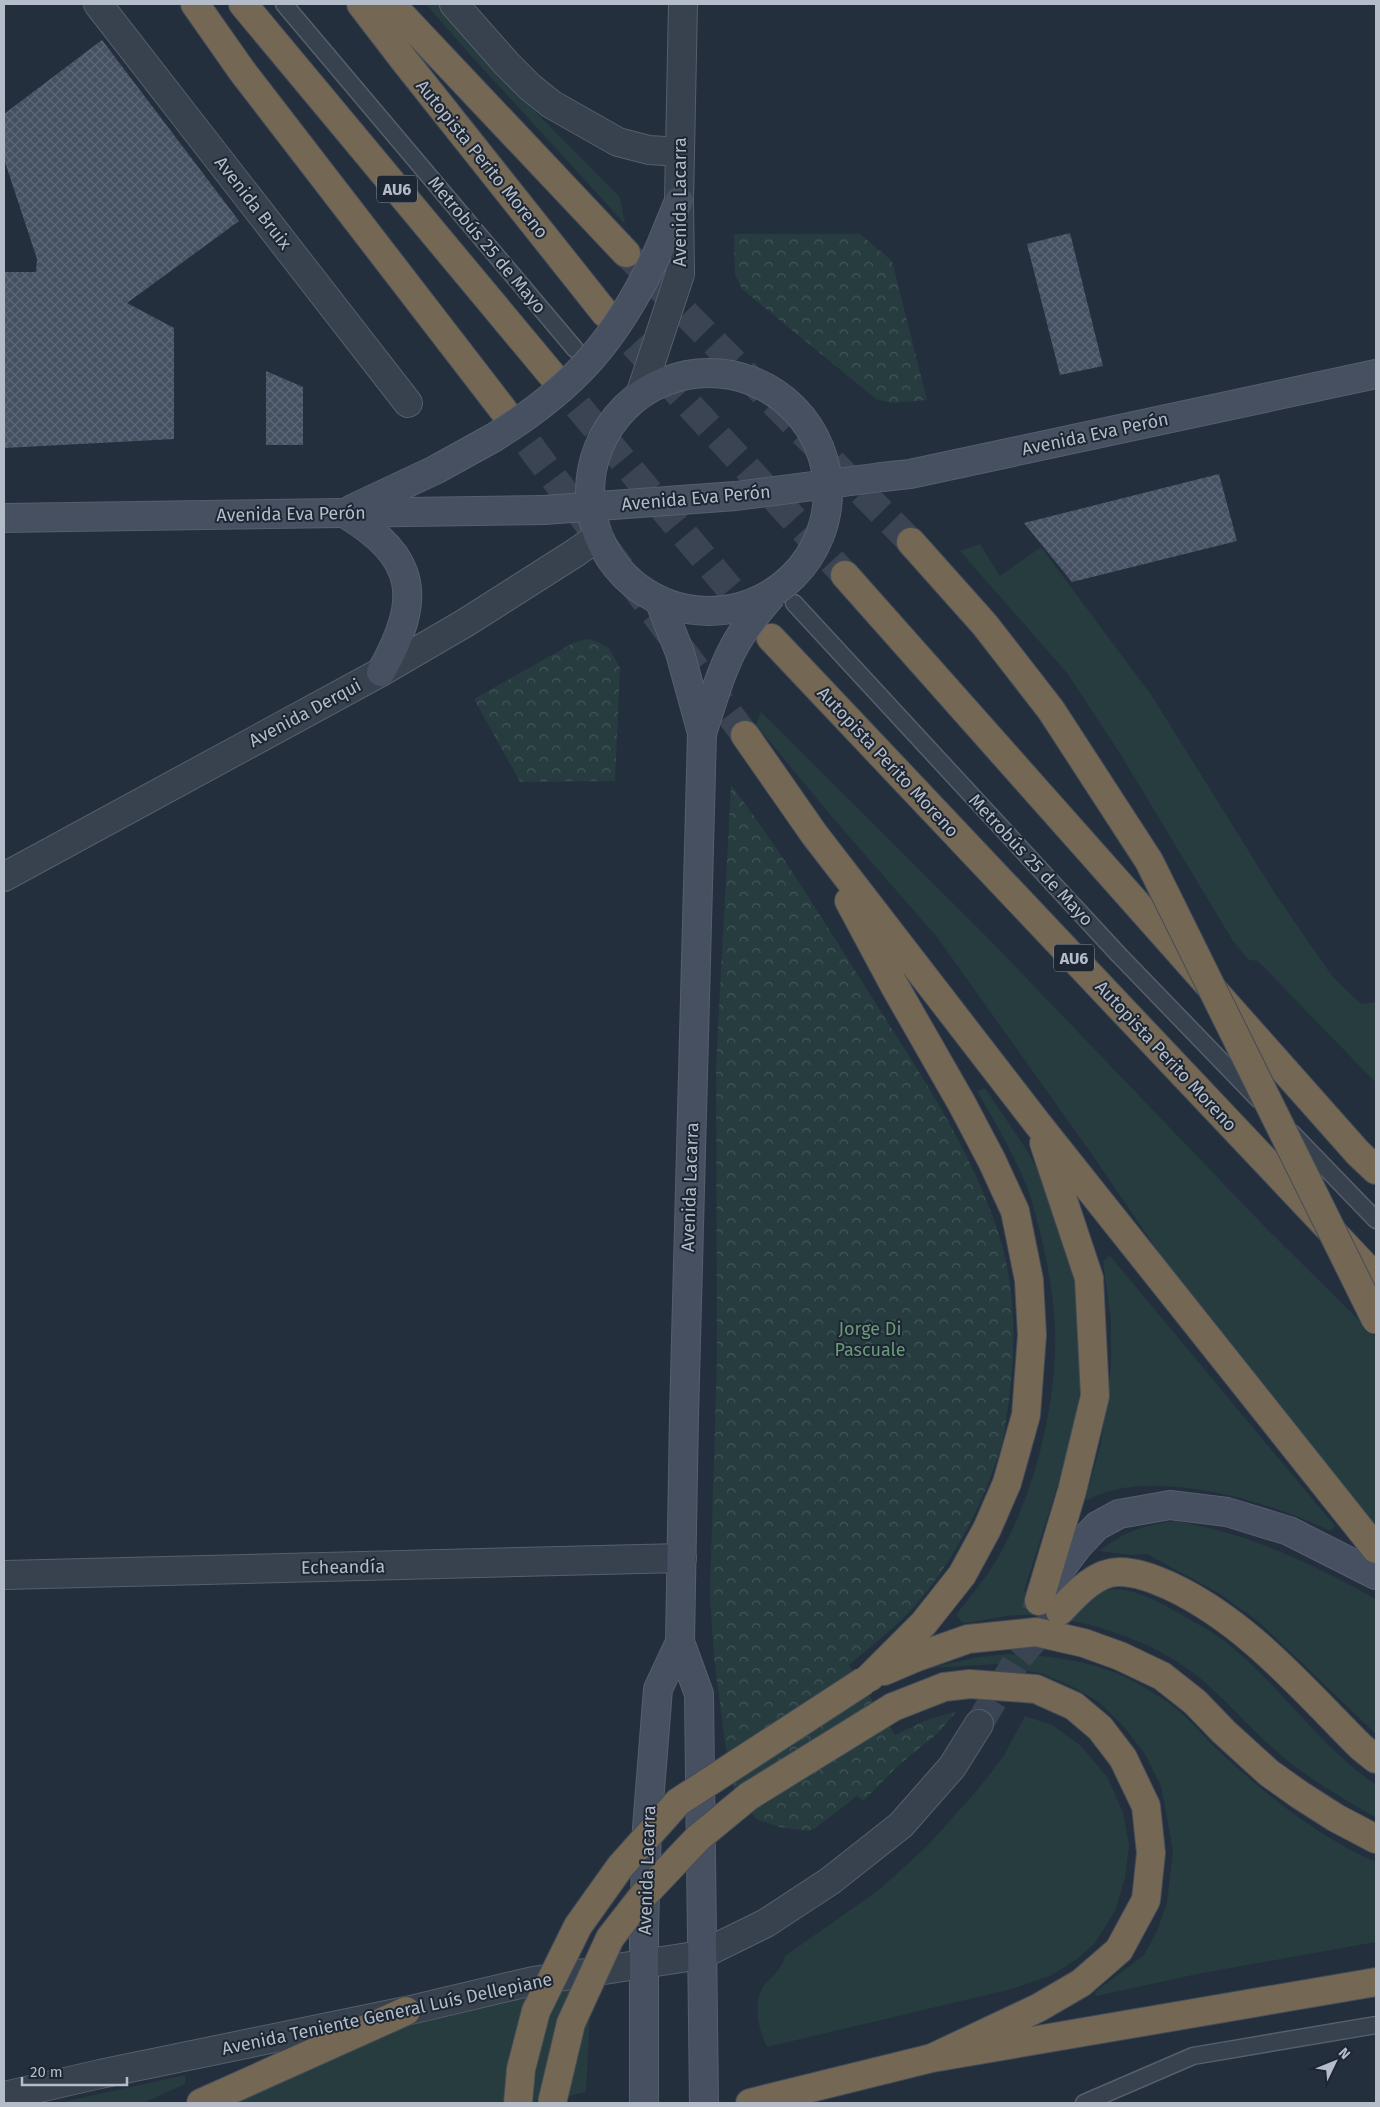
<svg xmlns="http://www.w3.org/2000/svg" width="1380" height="2107" viewBox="0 0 1380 2107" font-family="'Fira Sans',sans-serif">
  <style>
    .green { fill: #263c3f }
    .park { fill: url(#park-crowns) }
    .building { fill: url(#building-cross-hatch) }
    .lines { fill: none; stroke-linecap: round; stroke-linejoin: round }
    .tertiary-tunnel { stroke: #3a4453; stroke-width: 28; stroke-dasharray: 28 14; stroke-linecap: butt }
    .motorway-tunnel { stroke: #3a4453; stroke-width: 28; stroke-dasharray: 28 14; stroke-linecap: butt }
    .service-casing { stroke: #565f6c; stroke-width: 19 }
    .minor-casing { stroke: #565f6c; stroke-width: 30 }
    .tertiary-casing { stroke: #565f6c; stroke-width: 30 }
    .secondary-casing { stroke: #565f6c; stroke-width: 30 }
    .motorway-casing { stroke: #434c59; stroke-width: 30 }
    .service { stroke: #38414e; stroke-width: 16 }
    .minor { stroke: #38414e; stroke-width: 28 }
    .tertiary { stroke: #38414e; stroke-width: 28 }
    .secondary { stroke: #465061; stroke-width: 28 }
    .motorway { stroke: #746855; stroke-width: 28 }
    .tertiary-bridge-casing { stroke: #565f6c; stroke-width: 30; stroke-linecap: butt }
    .secondary-bridge-casing { stroke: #565f6c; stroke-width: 30; stroke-linecap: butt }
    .motorway-bridge-casing { stroke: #434c59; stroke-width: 30; stroke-linecap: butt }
    .tertiary-bridge { stroke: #38414e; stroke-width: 28 }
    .secondary-bridge { stroke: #465061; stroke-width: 28 }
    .motorway-bridge { stroke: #746855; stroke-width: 28 }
    .labels { text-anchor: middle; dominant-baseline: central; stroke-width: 4; stroke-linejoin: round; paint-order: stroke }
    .shield { fill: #1d2633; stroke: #878f9c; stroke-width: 1 }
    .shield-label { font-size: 16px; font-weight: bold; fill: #b4bcc9 }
    .street-label { font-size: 18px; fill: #b4bcc9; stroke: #1d2633 }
    .park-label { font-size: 18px; fill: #6b9a76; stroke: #1d2633 }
  </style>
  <defs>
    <pattern id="park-crowns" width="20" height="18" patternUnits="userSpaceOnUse" patternTransform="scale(1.25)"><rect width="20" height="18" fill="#263c3f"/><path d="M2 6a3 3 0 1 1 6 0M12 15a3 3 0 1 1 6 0" fill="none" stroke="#435659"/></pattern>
    <pattern id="building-cross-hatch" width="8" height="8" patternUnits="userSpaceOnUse" patternTransform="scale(1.25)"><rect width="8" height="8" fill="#455162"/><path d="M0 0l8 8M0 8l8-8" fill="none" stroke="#5d6877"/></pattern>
  </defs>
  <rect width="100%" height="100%" fill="#242f3e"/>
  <path class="green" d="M426 4H440L492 68 620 197 625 224 465 49Z
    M980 544 1000 576 1041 547 1152 696 1276 895 1332 976 1361 1004 1376 1002V1083L1258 961 1249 960 1233 941 1121 755 1067 673 960 551Z
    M761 712 988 938 1264 1226 1376 1337V1527L1212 1330 1091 1153 937 937 833 818 756 725Z
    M985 1088 1026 1149 1040 1174 1073 1268 1079 1319 1082 1367 1079 1400 1066 1459 1024 1591 1070 1616C1080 1606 1092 1594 1107 1590 1125 1586 1146 1596 1162 1604 1184 1616 1207 1628 1227 1643 1281 1686 1319 1746 1376 1785V1818C1348 1801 1319 1785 1293 1765 1262 1741 1236 1711 1208 1685 1161 1642 1089 1619 1027 1615 1007 1614 984 1621 963 1623L956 1615C971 1595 988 1576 1000 1554 1033 1494 1051 1424 1055 1355 1057 1313 1049 1268 1039 1228 1035 1216 1033 1203 1029 1192 1015 1156 996 1124 977 1091Z
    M1110 1256 1335 1526 1330 1531C1274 1503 1176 1475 1114 1490 1104 1492 1094 1497 1085 1501L1101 1443 1111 1365V1321L1103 1261Z
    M1174 1521C1247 1532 1312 1564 1376 1599V1734L1259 1622 1220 1594 1147 1554 1130 1555 1099 1551C1126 1531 1141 1526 1174 1521Z
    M1006 1654C1049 1655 1096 1661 1135 1682 1149 1690 1166 1700 1179 1711 1194 1724 1207 1740 1222 1754 1268 1796 1318 1837 1376 1862V1942L1202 1973 1096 1996 1095 1992 1144 1955 1157 1931 1167 1902 1173 1851 1161 1786 1145 1754 1124 1727 1099 1702 1073 1687 1043 1674 997 1664 929 1668 973 1658Z
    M1025 1716 1052 1725 1081 1746 1108 1778 1123 1813 1129 1845 1125 1878 1115 1911 1095 1943 1077 1959 1052 1975 1012 1989 767 2047C758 2030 752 1999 765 1984 774 1974 782 1969 785 1956L880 1889 926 1847 975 1793 1003 1757Z
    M568 1990 578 1996 590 2012 586 2092 538 2103H232L379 2035 419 2022 465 2006Z
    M185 2075V2084L143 2103H58Z"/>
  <path class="park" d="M734 234H860L892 261 927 400 892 403 876 399 742 289 735 274Z
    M587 639 598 642 609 648 620 668 615 781 520 782 474 699 575 642Z
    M731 785C782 852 826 925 871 996 917 1069 967 1142 995 1223 1017 1283 1017 1351 1007 1414 1005 1423 1005 1434 1002 1444 985 1498 959 1552 923 1596 902 1623 875 1643 849 1665L895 1735 924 1721 957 1711 938 1733 900 1764 863 1801 857 1796 814 1829 807 1831 779 1827 756 1819 734 1789 725 1743 714 1657 710 1594 717 1356 716 1066Z"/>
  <path class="building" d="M102 40 239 221 127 303 174 328V439L4 448V272H36L37 259 4 159V114Z
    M1070 233 1103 366 1060 375 1027 244Z
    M266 371 303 387V445H266Z
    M1219 474 1237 541 1072 582 1024 523Z"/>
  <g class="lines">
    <path class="tertiary-tunnel" d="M979 1724 1019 1657 1039 1601"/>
    <path class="motorway-tunnel" d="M626 253 911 542
      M605 313 845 575
      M551 374 769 636
      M504 411 745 735
      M1019 1657 1052 1619"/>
    <defs>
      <path id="service" d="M284 4 575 349
        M794 603 1119 955 1259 1100
        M1292 1133 1376 1220
        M1084 2103 1193 2056 1376 2025"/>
      <path id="minor" d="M98 4 408 403
        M454 4 507 64 530 87 551 104 618 142 649 150 680 152
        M4 1575 682 1558"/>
      <path id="tertiary" d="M680 274 679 201 683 4
        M4 877 381 672 465 623 575 553
        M4 2096 100 2074 406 2011 533 1981 701 1955 766 1923 830 1881 901 1825 952 1767 979 1724"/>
      <path id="secondary" d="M658 252 679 201
        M882 477 910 474 1376 374
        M352 509 435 470 493 438
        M344 513C419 558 422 599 381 672
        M4 518 544 510
        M702 733 684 1416 680 1642 699 1694 704 2103
        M1041 1595 1078 1546 1097 1526 1119 1514 1170 1505 1227 1512 1289 1531 1376 1575
        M644 2103V1929L647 1828 658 1689 680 1642"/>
      <path id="motorway" d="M195 4 242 71 504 411
        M243 4 551 374
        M361 4 404 60 605 313
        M391 4 626 253
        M911 542 985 625 1051 710
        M845 575 1358 1153 1376 1170
        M771 638 1376 1278
        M745 735 814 834 1037 1123 1376 1549
        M849 901 894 985 962 1104 992 1161 1015 1211 1029 1280 1032 1335 1026 1415 1007 1483 987 1529 962 1575 924 1623 870 1677
        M1039 1601 1072 1491 1095 1396 1089 1278 1044 1143
        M1060 1611C1075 1595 1095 1572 1119 1572 1137 1572 1154 1579 1170 1586 1247 1622 1302 1688 1361 1747L1376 1759
        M884 1671 917 1657 968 1639 1036 1632 1084 1643 1120 1656 1162 1676 1195 1702 1224 1732 1269 1773 1300 1795 1336 1818 1376 1839
        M893 1707 944 1687 970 1684 1036 1689 1074 1706 1100 1728 1123 1758 1146 1806 1151 1853 1146 1900 1119 1950 1081 1983 1038 2008 932 2058
        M201 2103 406 2011
        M750 2103 932 2058 1376 1982"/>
    </defs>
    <use href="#service" class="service-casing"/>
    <use href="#minor" class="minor-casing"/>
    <use href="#tertiary" class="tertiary-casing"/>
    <use href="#secondary" class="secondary-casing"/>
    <use href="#motorway" class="motorway-casing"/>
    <use href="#service" class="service"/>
    <use href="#minor" class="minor"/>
    <use href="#tertiary" class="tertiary"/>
    <use href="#secondary" class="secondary"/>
    <use href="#motorway" class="motorway"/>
    <defs>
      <path id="tertiary-bridge" d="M640 395 680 274
        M575 553 599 536"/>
      <path id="secondary-bridge" d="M590 492a119 119 0 1 1 238 0a119 119 0 1 1-238 0Z
        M493 438C576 387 616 340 658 252
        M544 510 736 496 882 477
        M659 600 680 653 702 733
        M702 733C712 704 720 672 735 645 745 627 758 611 772 595"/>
      <path id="motorway-bridge" d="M1051 710 1149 861 1376 1320
        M518 2103 521 2069 536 2011 578 1926 620 1867 678 1802 864 1681
        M552 2103 571 2023 610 1938 642 1897 698 1838 749 1796 893 1707"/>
    </defs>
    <use href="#tertiary-bridge" class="tertiary-bridge-casing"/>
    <use href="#secondary-bridge" class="secondary-bridge-casing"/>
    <use href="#motorway-bridge" class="motorway-bridge-casing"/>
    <use href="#tertiary-bridge" class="tertiary-bridge"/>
    <use href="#secondary-bridge" class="secondary-bridge"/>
    <use href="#motorway-bridge" class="motorway-bridge"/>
  </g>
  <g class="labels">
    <g class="shield">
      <rect x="377" y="175.5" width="40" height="27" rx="4"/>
      <rect x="1054" y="944.5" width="40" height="27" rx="4"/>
    </g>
    <g class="shield-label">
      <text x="397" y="189">AU6</text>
      <text x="1074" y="958">AU6</text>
    </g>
    <g class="street-label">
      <text transform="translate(482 159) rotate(51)">Autopista Perito Moreno</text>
      <text transform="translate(680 202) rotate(-90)">Avenida Lacarra</text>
      <text transform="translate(253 203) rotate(52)">Avenida Bruix</text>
      <text transform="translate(487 245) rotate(50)">Metrobús 25 de Mayo</text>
      <text transform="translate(1095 434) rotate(-12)">Avenida Eva Perón</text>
      <text transform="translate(696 498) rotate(-5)">Avenida Eva Perón</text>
      <text transform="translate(291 514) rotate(-1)">Avenida Eva Perón</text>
      <text transform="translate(305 713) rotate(-28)">Avenida Derqui</text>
      <text transform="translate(888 762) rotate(47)">Autopista Perito Moreno</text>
      <text transform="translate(1031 860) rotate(47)">Metrobús 25 de Mayo</text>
      <text transform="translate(1166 1056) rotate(47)">Autopista Perito Moreno</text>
      <text transform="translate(690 1187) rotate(-88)">Avenida Lacarra</text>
      <text transform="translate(343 1567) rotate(-1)">Echeandía</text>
      <text transform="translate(647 1870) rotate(-88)">Avenida Lacarra</text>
      <text transform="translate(387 2014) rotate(-12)">Avenida Teniente General Luís Dellepiane</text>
    </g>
    <g class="park-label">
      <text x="870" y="1329">Jorge Di<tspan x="870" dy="21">Pascuale</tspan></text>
    </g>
  </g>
  <rect width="1380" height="2107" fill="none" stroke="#b4bcc9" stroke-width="10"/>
  <g transform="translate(1335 2062) rotate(47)" stroke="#1d2633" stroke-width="4" paint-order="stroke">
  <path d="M0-4L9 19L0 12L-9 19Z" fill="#b4bcc9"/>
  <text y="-8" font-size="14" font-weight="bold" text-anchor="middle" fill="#b4bcc9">N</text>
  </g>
  <path d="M22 2077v8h105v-8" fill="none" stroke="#b4bcc9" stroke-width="2.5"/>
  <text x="30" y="2077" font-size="15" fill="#b4bcc9" stroke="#1d2633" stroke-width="4" paint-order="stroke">20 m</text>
</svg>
